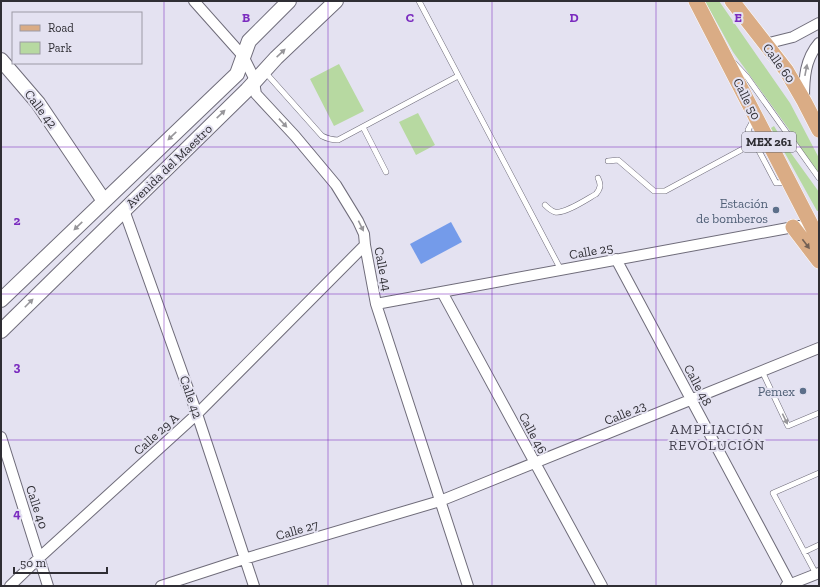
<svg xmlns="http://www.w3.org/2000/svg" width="820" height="587" viewBox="0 0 820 587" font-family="'Zilla Slab',serif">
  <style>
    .green { fill: #b7d9a1 }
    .water { fill: #749bea }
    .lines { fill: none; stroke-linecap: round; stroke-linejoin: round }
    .lane-casing { stroke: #6f6c7a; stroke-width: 6 }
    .street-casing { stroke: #6f6c7a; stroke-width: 12 }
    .secondary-casing { stroke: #6f6c7a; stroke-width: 16 }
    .primary-casing { stroke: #fff; stroke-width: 16 }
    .lane { stroke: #fff; stroke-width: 5 }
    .street { stroke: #fff; stroke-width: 10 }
    .secondary { stroke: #fff; stroke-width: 14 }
    .primary { stroke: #daac85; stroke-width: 15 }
    .oneway { fill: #97969a }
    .oneway2 { fill: #736054 }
    .grid { fill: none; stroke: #7b2cbf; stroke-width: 1; stroke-opacity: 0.55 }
    .service-dot { fill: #5c6f8a; stroke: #e4e2f1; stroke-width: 1.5 }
    .labels { text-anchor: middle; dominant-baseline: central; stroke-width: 4; stroke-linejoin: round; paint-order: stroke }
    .shield { fill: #e4e2f1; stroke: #65646d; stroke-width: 1 }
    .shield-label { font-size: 12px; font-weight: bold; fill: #2f2e34 }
    .street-label { font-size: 13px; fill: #2f2e34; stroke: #e4e2f1 }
    .service-label { font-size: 13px; fill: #4e5e75; stroke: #e4e2f1; text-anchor: end }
    .neighbourhood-label { font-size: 14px; letter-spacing: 1px; fill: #403e4b; stroke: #e4e2f1 }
    .grid-label { font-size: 13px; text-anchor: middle; font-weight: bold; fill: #7b2cbf; stroke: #e4e2f1; stroke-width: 4; stroke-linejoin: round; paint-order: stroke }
  </style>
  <rect width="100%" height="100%" fill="#e4e2f1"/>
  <path class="green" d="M705 1H719L790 103 819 158V180L793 135 733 52Z
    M339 64 364 111 334 126 310 79Z
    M418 113 435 145 416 155 399 122Z
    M774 126 788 149 819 192V211H817L771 128Z"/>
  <path class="water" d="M451 222 462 242 421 264 410 244Z"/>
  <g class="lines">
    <defs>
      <path id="lane" d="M419 1 561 270
        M734 63 747 77 819 178
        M265 72 322 136C328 139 332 140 338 140L458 76
        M754 119 748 130 776 183 787 182
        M363 127 386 172
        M608 161 618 160 654 191H665L765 137
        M545 205C548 208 551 211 555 212 565 214 587 199 596 194 601 188 601 184 598 178
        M762 371 788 426 819 413
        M804 552 819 545
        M816 574 773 493 819 473"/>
      <path id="street" d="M194 1 243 56 253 76 256 94 295 136 336 185 358 221 364 234 365 245 376 304 468 586
        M765 44 793 37 819 23
        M804 99C804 78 805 59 819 43
        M124 210 197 414 254 586
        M616 259 791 586
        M442 292 602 586
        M376 304 799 226
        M1 437 48 586
        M10 586 40 557 197 414 365 245
        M161 586 244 559 440 501 819 348
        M786 586 819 573"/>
      <path id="secondary" d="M1 60 38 103 104 201
        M1 300 237 74 249 41 289 1
        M1 331 247 90 276 58 336 1"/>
      <path id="primary" d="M696 1 819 240
        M732 1 786 70 804 101 819 130
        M793 227 819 261"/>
    </defs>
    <use href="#lane" class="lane-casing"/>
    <use href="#street" class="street-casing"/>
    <use href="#secondary" class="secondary-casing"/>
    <use href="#primary" class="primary-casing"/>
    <use href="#lane" class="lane"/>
    <use href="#street" class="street"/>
    <use href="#secondary" class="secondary"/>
    <use href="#primary" class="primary"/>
  </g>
  <defs><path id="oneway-solid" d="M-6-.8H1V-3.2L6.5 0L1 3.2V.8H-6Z"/></defs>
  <g class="oneway">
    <use href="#oneway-solid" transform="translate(281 53) rotate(-43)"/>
    <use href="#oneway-solid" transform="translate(806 70) rotate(-79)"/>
    <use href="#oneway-solid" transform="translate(221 114) rotate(-44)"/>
    <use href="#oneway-solid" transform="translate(283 123) rotate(47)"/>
    <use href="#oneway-solid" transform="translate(172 136) rotate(136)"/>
    <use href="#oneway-solid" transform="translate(78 226) rotate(136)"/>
    <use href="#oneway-solid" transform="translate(361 226) rotate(64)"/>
    <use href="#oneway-solid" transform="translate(29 303) rotate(-45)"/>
    <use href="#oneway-solid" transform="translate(785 419) rotate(64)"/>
  </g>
  <use class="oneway2" href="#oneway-solid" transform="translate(806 244) rotate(53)"/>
  <path class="grid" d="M164 1V586M328 1V586M492 1V586M656 1V586M1 147H819M1 294H819M1 440H819"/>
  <g class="service-dot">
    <circle cx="776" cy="210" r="4"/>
    <circle cx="803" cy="391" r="4"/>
  </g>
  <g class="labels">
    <rect class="shield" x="742" y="132" width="54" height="20" rx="3"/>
    <g class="shield-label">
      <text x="769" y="142">MEX 261</text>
    </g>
    <g class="street-label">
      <text transform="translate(779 63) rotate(54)">Calle 60</text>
      <text transform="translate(747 99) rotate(63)">Calle 50</text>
      <text transform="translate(41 109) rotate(53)">Calle 42</text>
      <text transform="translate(169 166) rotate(-44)">Avenida del Maestro</text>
      <text transform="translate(591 251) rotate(-10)">Calle 25</text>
      <text transform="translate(383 269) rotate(79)">Calle 44</text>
      <text transform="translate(698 385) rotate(62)">Calle 48</text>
      <text transform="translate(191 397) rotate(71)">Calle 42</text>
      <text transform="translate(625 413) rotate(-22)">Calle 23</text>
      <text transform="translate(533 433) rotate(62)">Calle 46</text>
      <text transform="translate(156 434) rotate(-42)">Calle 29 A</text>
      <text transform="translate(37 507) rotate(72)">Calle 40</text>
      <text transform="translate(297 530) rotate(-16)">Calle 27</text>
    </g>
    <g class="service-label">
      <text x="768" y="203">Estación<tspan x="768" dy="15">de bomberos</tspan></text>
      <text x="795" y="391">Pemex</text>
    </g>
    <g class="neighbourhood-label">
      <text x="717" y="429">AMPLIACIÓN<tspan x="717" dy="16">REVOLUCIÓN</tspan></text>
    </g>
  </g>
  <g class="grid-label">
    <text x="246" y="22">B</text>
    <text x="410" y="22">C</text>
    <text x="574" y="22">D</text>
    <text x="738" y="22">E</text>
    <text x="17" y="225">2</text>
    <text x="17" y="371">3</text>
    <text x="17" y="518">4</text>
  </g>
  <rect width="820" height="587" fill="none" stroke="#2f2e34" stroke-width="4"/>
  <rect x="12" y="12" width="130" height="52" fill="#e4e2f1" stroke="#9c9aa5"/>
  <rect x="20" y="25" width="20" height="6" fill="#daac85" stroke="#9c9aa5"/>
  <text x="48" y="32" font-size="12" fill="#2f2e34">Road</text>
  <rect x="20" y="42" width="20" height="12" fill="#b7d9a1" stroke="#9c9aa5"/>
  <text x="48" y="52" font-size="12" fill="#2f2e34">Park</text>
  <path d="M14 567v6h93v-6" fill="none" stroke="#2f2e34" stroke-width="2"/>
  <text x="20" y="567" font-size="12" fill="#2f2e34" stroke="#e4e2f1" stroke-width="3" paint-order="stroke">50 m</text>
</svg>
